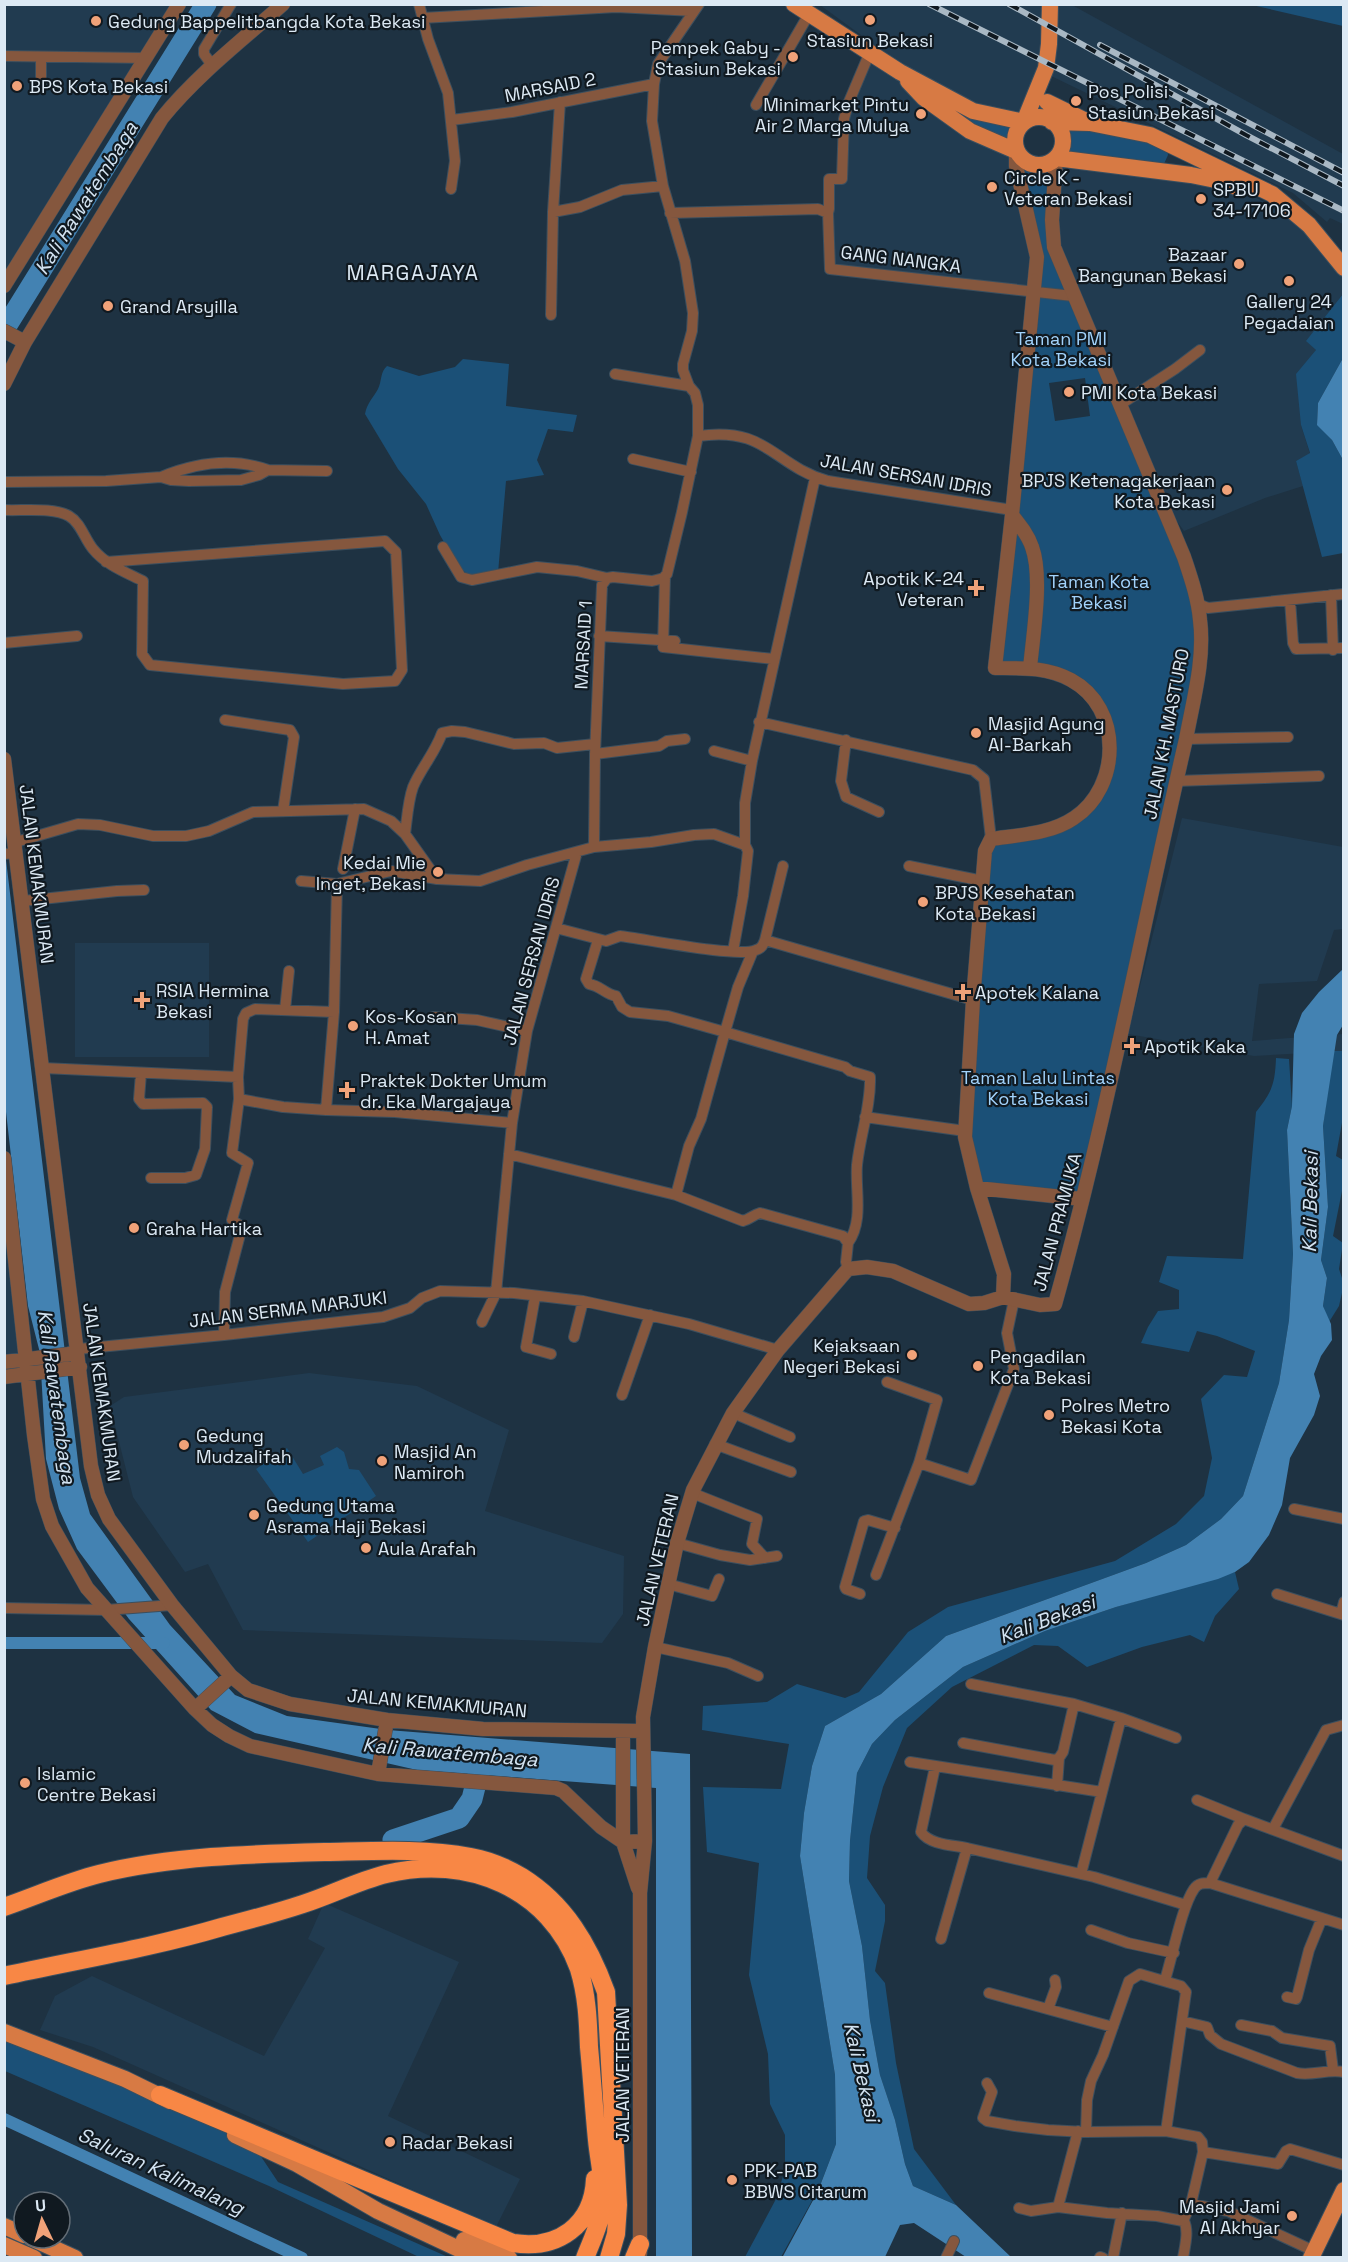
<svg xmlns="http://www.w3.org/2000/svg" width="1348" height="2262" viewBox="0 0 1348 2262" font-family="'Space Grotesk',sans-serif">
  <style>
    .built { fill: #213b50 }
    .green { fill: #1b5077; fill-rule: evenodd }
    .water { fill: #4382b2 }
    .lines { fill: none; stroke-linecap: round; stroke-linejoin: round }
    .canal { stroke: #4382b2; stroke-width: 12 }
    .river { stroke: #4382b2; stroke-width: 21 }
    .minor-casing { stroke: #3c4f5e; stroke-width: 12 }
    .tertiary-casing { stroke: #3c4f5e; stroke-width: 15 }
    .primary-casing { stroke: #3c4f5e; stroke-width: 18 }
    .motorway-casing { stroke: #3c4f5e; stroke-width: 20 }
    .minor { stroke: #85573e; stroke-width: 10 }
    .tertiary { stroke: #85573e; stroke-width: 14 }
    .primary { stroke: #d77a44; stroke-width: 16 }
    .motorway { stroke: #f88745; stroke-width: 18 }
    .rail-casing { stroke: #a9b8c4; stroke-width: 6 }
    .rail { stroke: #101920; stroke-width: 4; stroke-dasharray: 11; stroke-linecap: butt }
    .poi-dot { fill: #f0a279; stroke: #101920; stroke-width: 2 }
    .labels { text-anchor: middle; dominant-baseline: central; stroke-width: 4.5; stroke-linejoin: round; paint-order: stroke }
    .poi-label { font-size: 18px; fill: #dce9f4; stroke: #101920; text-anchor: start }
    .street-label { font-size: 18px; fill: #dce9f4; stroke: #101920 }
    .park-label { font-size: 18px; fill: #a2d3fc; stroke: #101920 }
    .water-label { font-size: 20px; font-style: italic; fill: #d3e3f1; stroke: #101920 }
    .quarter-label { font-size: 21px; letter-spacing: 1.5px; fill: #dce9f4; stroke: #101920 }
  </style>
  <rect width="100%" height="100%" fill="#1e3242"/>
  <path class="built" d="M5 5H177L5 296Z
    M820 5H1072L1343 154V224L1330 218 1327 222 1293 193 1045 73 1024 122 939 92Z
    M870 52 1016 151 1030 221 1035 292 830 269 829 179H842L844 119Z
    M1056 159 1240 189 1264 202 1303 229 1343 268V294L1307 341 1316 350 1301 425 1310 454 1296 461 1303 486 1265 498 1184 531 1160 498 1054 247Z
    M1182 818 1343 847V929L1334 930 1317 981 1259 984 1252 1041 1343 1034V1051L1254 1056 1128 1034Z
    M75 943H209V1057H75Z
    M4 1157 27 1360 4 1362Z
    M309 1373 417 1386 509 1430 485 1511 624 1556 623 1614 602 1643 243 1630 208 1564 185 1572 133 1497 110 1406 124 1397Z
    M324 1903 459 1962 388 2116 520 2179 496 2227 93 2047 40 2030 55 1996 92 1976 264 2056 325 1948 308 1939Z"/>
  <path class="green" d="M1252 5H1343V26Z
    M939 92 1021 125C1010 140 1015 164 1036 166 1060 168 1069 142 1056 125L1166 143 1168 155 1163 166 1057 159 1052 236 1175 535 1201 648 1081 1199 977 1188 965 1137 991 839 1050 830 1099 793 1109 733 1072 680 995 668 1037 257 1016 151 970 131ZM1085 378 1090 416 1055 421 1049 383Z
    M1343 294V358L1318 403 1317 424 1332 440 1343 460V553L1322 557 1296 461 1310 453 1301 425 1296 374 1316 350 1306 341Z
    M463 359 509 364 506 406 577 415 573 432 548 429 537 460 544 475 506 481 498 573 474 578 458 567 440 535 426 504 398 469 365 414C367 403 373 398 378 389 382 381 380 372 387 366L419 376 455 367Z
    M1333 1051H1343V1117L1336 1156 1343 1160V1186L1333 1236 1343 1243 1339 1269 1344 1284 1339 1306 1329 1322 1323 1306 1327 1278 1321 1260 1328 1207 1323 1126Z
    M1276 1058 1289 1059 1292 1106 1287 1130 1293 1254 1289 1320 1279 1383 1243 1496 1221 1519 1186 1545 1146 1563 946 1636 881 1694 825 1726 812 1766 804 1813 800 1856 835 2075 836 2144 819 2188 781 2257H745L776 2199 785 2170V2135L770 2104 768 2054 749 1975 759 1863 707 1852 703 1787 781 1789 789 1744 702 1730 703 1706 767 1702 797 1684 845 1698 859 1692 908 1632 948 1607 1115 1561 1176 1524 1204 1496 1212 1458 1201 1399 1224 1375 1247 1377 1255 1351 1217 1336 1197 1331 1189 1352 1141 1343 1148 1327 1158 1311 1179 1309V1290L1159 1282 1167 1256 1243 1259 1256 1112C1272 1092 1275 1084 1276 1058Z
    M337 1447 344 1452 349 1469 359 1470 376 1496 308 1542 256 1469 287 1448 303 1474 324 1465 320 1456Z
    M1235 1572 1239 1589 1215 1616 1204 1642 1190 1635 1142 1647 1087 1667 1058 1646 1034 1645 952 1687 907 1728 883 1787 870 1836 867 1878 885 1905V1921L875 1971 885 1983 896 2063 914 2149 956 2205 913 2186 905 2164 895 2120 880 2075 870 2020 862 1946 849 1881 850 1841 857 1773 872 1744 895 1720 963 1667 1045 1631 1116 1607Z
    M4 2032 252 2143 278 2182 448 2257H419L269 2186 5 2071Z"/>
  <path class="water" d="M1343 358H1344L1343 460 1332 440 1317 425 1318 403Z
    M4 843 80 1478 90 1514 170 1625 235 1695 287 1716 388 1730 690 1754 692 2257H656V1788L417 1770 255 1733 211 1710 129 1619 77 1549 59 1509 46 1459 40 1353 28 1306 5 1103Z
    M1343 969V1025L1337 1035 1323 1126 1328 1207 1321 1260 1327 1278 1323 1306 1331 1324 1332 1340 1321 1356 1314 1374 1320 1396 1314 1415 1290 1458 1282 1505 1269 1535 1249 1562 1235 1572 1218 1579 1116 1607 1045 1631 963 1667 895 1720 872 1744 857 1773 850 1841 849 1881 862 1946 870 2020 880 2075 895 2120 905 2164 913 2186 956 2205 1011 2257H966L914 2223 900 2225 885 2257 782 2258 818 2191 836 2144 835 2075 800 1856 804 1813 812 1766 825 1726 881 1694 946 1636 1146 1563 1186 1545 1221 1519 1243 1496 1279 1383 1289 1320 1293 1254 1287 1130 1292 1106 1294 1034 1302 1013 1319 992Z"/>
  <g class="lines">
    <path class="canal" d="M4 1643H164
      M4 2119 302 2258"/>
    <path class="river" d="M4 330 206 4
      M393 1840 459 1818 472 1799 481 1763"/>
    <defs>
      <path id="minor" d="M419 4 428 39 448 93 455 161 451 189
        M422 18 616 7 694 11
        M870 52 848 104 844 119 842 179H829V209L828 213 830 269 1073 296
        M4 56 146 58
        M41 57V86
        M212 65 204 54V49L231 4
        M756 105 809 14
        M452 120 512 112 654 84
        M553 212 580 207 622 190 663 186
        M670 213 818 209 828 213
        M551 315 553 212 560 102
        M615 374 689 386
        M1121 404 1175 369 1200 350
        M698 436C768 426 772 465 828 481L1012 510
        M633 459 691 472
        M161 477C195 463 232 457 268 470
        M4 482 106 481 161 477 171 480 189 481 241 480 259 475 268 470 327 471
        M4 510C22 511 54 507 69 516 81 523 84 538 93 549 106 565 125 572 143 581L142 654 150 665 343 684 395 681 402 670 396 552 385 541 106 562
        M443 547 461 577 472 580 537 567 577 571 607 578 613 577 652 581 664 578 667 574 682 512 698 436V405L695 393 689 386 683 370V364L692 331 693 313 685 261 663 186 652 121 654 84 658 64 699 4
        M665 576 663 647 774 659
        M1331 595 1333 650
        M1290 600 1293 643 1296 649 1344 648
        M1198 604 1208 608 1344 594
        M599 636 675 641
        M4 643 77 636
        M225 720 290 730 294 737 283 811
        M759 722 973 770 984 779 991 839
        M1186 739 1288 737
        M846 740 841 781 846 797 879 812
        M714 751 752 761
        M595 754 659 746 667 741 685 739
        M1176 781 1319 776
        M405 834C407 819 408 801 413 787 421 768 435 753 442 733L452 731 465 732 514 744 544 743 557 748 595 744
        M16 842 78 824 100 825 153 836H186L209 831 253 812 364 809 391 821 405 834 437 879 480 881 527 865 594 847 651 842 694 835 714 834 745 845
        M594 847 595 754 602 585 607 578
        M4 854 17 853
        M909 866 983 881
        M343 869 355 809
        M301 881 337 884
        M23 901 117 891 144 890
        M556 928 606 941 620 936C645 939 738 958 756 950 762 948 763 945 765 940L973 1000
        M598 940 586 979 589 984C601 986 605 994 616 996L622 1007 630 1012 668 1016 725 1032 701 1119 689 1146 676 1195
        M765 940 783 866
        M733 951 743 896 748 851 745 845V803L752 761 815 478
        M753 951 738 987 725 1032 845 1067 850 1071 870 1077C871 1106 860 1136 857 1165 855 1190 864 1221 848 1243
        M285 1010 289 971
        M334 1012 337 884 391 871 437 879
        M433 1017 477 1020 527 1031
        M43 1068 238 1077 243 1019 246 1013 255 1009 334 1012 326 1110
        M141 1073 139 1099 143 1104 203 1103 207 1107 205 1149 196 1175 185 1178H151
        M239 1099 283 1107 326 1110 395 1112 512 1123
        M865 1117 965 1131
        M509 1154 676 1195 743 1221C750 1219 753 1215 760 1213L843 1236 848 1243 846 1262 848 1269
        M535 1297 526 1347 551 1354
        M482 1322 496 1293 512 1123 527 1031 577 852
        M224 1335 225 1292 242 1227 232 1220 248 1163 232 1153 239 1099 238 1077
        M574 1337 583 1301
        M78 1349 224 1335 383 1317 410 1308 422 1298 440 1291 514 1293 583 1301 689 1324 778 1350
        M622 1395 650 1315
        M733 1413 790 1437
        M715 1444 791 1472
        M919 1463 971 1480 1014 1369 1007 1333 1014 1300
        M692 1493 757 1519 752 1544 765 1558
        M1294 1509 1344 1519
        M677 1543 720 1555 750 1560 777 1556
        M876 1575 919 1463 937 1400 887 1382
        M668 1584 712 1596 719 1579
        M860 1594 846 1589 845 1587 864 1521 868 1520 895 1528
        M1277 1594 1344 1615
        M4 1608 106 1610 172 1605
        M1341 1614 1344 1602
        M655 1647 728 1663 758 1676
        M971 1684 1074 1704 1121 1718 1176 1738
        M963 1743 1055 1760 1059 1758 1063 1752 1074 1704
        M910 1762 1102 1792
        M935 1767 921 1832C930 1845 953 1845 967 1848
        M1057 1786 1059 1758
        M1197 1800 1244 1819
        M1273 1829 1326 1730 1344 1725
        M1081 1874 1121 1718
        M1210 1883 1238 1825 1244 1819 1344 1856
        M1091 1930 1128 1943 1174 1953
        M941 1939 967 1848 1094 1877 1186 1905
        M1165 1980C1172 1958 1182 1906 1194 1889 1198 1883 1203 1883 1210 1883L1344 1925
        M989 1993 1113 2027
        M1287 1997 1296 1999 1297 1997 1309 1950 1322 1918
        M1048 2009 1056 1987 1055 1980
        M1182 2021 1207 2027 1210 2035 1221 2044 1297 2073C1313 2076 1327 2069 1344 2072
        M1241 2025 1272 2031 1282 2038 1330 2046 1333 2070
        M987 2083 992 2092 983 2118 987 2121 1015 2126 1048 2130 1086 2132 1166 2131 1198 2137 1202 2142 1203 2152 1278 2164 1286 2151 1290 2149 1344 2165
        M1086 2132 1087 2100 1091 2081 1103 2055 1129 1981 1140 1974 1181 1986 1186 1992 1166 2131
        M1191 2204 1228 2211 1314 2251
        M1058 2207 1078 2131
        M1019 2208 1031 2211 1058 2207 1107 2213 1157 2216 1183 2221 1191 2204 1203 2152
        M1100 2257 1103 2258
        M946 2258 954 2241
        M1113 2258 1122 2213
        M1183 2258C1185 2246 1189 2231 1184 2221"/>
      <path id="tertiary" d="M4 286 179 4
        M4 331 25 342
        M4 384 25 342 162 118C197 75 241 41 283 4
        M1012 515C1020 525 1028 535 1032 547 1043 577 1033 635 1030 668
        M4 759 91 1466 98 1495 109 1519 172 1605 231 1676 248 1690 290 1704 387 1720 483 1729 643 1731
        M4 1158 34 1435 43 1499 52 1526 87 1588 195 1709 212 1725 229 1736 250 1746 378 1774 556 1788 563 1791 601 1827 623 1842 645 1841
        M977 1188 1082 1199
        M1003 1297 1004 1274 977 1188 965 1137 973 1000 985 851 991 839C1018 835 1051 834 1074 818 1121 787 1123 708 1071 680 1047 667 1022 668 995 668L1012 515 1037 257 1016 166V151
        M1003 1297 1040 1305 1055 1304C1107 1118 1142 928 1186 739 1193 701 1205 659 1200 620 1198 598 1191 578 1184 557L1054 247 1052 220 1056 158
        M4 1362 69 1354 78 1349
        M4 1377 80 1367
        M195 1709 231 1676
        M623 1731V1842L638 1888
        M378 1774 387 1720
        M640 2254V1893L645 1841 643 1717 655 1647 677 1543 693 1490 733 1413 778 1350 848 1269 867 1267 893 1271 969 1304 984 1303 1003 1297"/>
      <path id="primary" d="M794 4 900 72 973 111 1024 122 1046 68 1049 44 1050 4
        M908 81 924 98 970 131 1016 151
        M1047 102 1084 120
        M1015 141a24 24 0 1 1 48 0a24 24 0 1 1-48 0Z
        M1052 122 1090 123 1150 135 1272 194 1309 225 1344 268
        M1056 158 1191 175 1225 182 1236 187
        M4 2032 125 2079 170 2101
        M235 2135 297 2164 378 2211 478 2258
        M4 2226 24 2235
        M31 2238 75 2258
        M464 2240 509 2258
        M4 2245 34 2258
        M1311 2258 1344 2190"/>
      <path id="motorway" d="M4 1907C36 1896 67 1882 99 1874 172 1856 251 1854 326 1852 374 1851 423 1848 471 1857 488 1860 507 1868 522 1877 565 1904 589 1945 606 1992L618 2205 616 2234 609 2258
        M4 1976C77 1960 151 1948 222 1927 249 1920 276 1913 303 1904 331 1895 358 1881 386 1874 467 1854 550 1888 579 1969 587 1995 588 2021 589 2047 592 2078 594 2109 597 2140 599 2162 605 2183 603 2205 600 2224 592 2240 585 2258
        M160 2095 513 2243C557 2250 593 2226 595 2179
        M634 2258 640 2244"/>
    </defs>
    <use href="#minor" class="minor-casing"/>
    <use href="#tertiary" class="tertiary-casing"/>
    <use href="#primary" class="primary-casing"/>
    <use href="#motorway" class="motorway-casing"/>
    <use href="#minor" class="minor"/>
    <use href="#tertiary" class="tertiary"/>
    <use href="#primary" class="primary"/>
    <use href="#motorway" class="motorway"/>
    <defs>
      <path id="rail" d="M929 4 1344 211
        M1009 4 1246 135 1344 186
        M1100 45 1344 173"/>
    </defs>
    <use href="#rail" class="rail-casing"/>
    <use href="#rail" class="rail"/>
  </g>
  <g class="poi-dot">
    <circle cx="870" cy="20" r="6"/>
    <circle cx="96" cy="21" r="6"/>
    <circle cx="793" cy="57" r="6"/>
    <circle cx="17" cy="86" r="6"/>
    <circle cx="1076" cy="101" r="6"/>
    <circle cx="921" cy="114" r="6"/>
    <circle cx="992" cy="187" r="6"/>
    <circle cx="1201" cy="199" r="6"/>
    <circle cx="1239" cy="264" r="6"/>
    <circle cx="1289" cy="281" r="6"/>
    <circle cx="108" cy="306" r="6"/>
    <circle cx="1069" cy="392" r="6"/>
    <circle cx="1227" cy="490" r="6"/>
    <path d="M973 579h6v6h6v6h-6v6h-6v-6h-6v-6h6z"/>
    <circle cx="976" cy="733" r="6"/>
    <circle cx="438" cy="872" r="6"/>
    <circle cx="923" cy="902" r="6"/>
    <path d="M960 983h6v6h6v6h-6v6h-6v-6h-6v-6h6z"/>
    <path d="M139 991h6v6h6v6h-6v6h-6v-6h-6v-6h6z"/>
    <circle cx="353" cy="1026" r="6"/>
    <path d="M1129 1037h6v6h6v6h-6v6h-6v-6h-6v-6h6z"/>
    <path d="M344 1081h6v6h6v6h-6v6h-6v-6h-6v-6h6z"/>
    <circle cx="134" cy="1228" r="6"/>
    <circle cx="912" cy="1355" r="6"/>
    <circle cx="978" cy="1366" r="6"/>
    <circle cx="1049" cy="1415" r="6"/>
    <circle cx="184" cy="1445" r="6"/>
    <circle cx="382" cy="1461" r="6"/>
    <circle cx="254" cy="1515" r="6"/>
    <circle cx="366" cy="1548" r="6"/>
    <circle cx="25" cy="1783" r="6"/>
    <circle cx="390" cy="2142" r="6"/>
    <circle cx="732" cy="2180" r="6"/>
    <circle cx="1292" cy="2216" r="6"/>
  </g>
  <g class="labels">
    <g class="poi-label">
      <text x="108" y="21">Gedung Bappelitbangda Kota Bekasi</text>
      <text x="870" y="40" text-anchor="middle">Stasiun Bekasi</text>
      <text x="781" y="47" text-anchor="end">Pempek Gaby -<tspan x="781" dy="21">Stasiun Bekasi</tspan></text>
      <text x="29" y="86">BPS Kota Bekasi</text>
      <text x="1088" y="91">Pos Polisi<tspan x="1088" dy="21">Stasiun Bekasi</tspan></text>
      <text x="909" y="104" text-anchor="end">Minimarket Pintu<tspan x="909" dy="21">Air 2 Marga Mulya</tspan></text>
      <text x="1004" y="177">Circle K -<tspan x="1004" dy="21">Veteran Bekasi</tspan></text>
      <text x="1213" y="189">SPBU<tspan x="1213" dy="21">34-17106</tspan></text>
      <text x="1227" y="254" text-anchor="end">Bazaar<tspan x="1227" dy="21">Bangunan Bekasi</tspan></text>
      <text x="1289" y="301" text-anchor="middle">Gallery 24<tspan x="1289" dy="21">Pegadaian</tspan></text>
      <text x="120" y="306">Grand Arsyilla</text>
      <text x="1081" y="392">PMI Kota Bekasi</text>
      <text x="1215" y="480" text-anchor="end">BPJS Ketenagakerjaan<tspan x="1215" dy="21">Kota Bekasi</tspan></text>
      <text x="964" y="578" text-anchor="end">Apotik K-24<tspan x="964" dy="21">Veteran</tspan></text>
      <text x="988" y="723">Masjid Agung<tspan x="988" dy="21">Al-Barkah</tspan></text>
      <text x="426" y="862" text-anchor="end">Kedai Mie<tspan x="426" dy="21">Inget, Bekasi</tspan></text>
      <text x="935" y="892">BPJS Kesehatan<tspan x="935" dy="21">Kota Bekasi</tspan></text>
      <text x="156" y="990">RSIA Hermina<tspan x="156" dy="21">Bekasi</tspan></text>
      <text x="975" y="992">Apotek Kalana</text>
      <text x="365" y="1016">Kos-Kosan<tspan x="365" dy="21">H. Amat</tspan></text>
      <text x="1144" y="1046">Apotik Kaka</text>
      <text x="360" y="1080">Praktek Dokter Umum<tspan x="360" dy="21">dr. Eka Margajaya</tspan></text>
      <text x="146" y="1228">Graha Hartika</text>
      <text x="900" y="1345" text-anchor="end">Kejaksaan<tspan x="900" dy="21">Negeri Bekasi</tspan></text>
      <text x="990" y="1356">Pengadilan<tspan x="990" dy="21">Kota Bekasi</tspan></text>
      <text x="1061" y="1405">Polres Metro<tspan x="1061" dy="21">Bekasi Kota</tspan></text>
      <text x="196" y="1435">Gedung<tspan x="196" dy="21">Mudzalifah</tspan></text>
      <text x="394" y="1451">Masjid An<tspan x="394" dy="21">Namiroh</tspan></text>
      <text x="266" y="1505">Gedung Utama<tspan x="266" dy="21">Asrama Haji Bekasi</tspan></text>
      <text x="378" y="1548">Aula Arafah</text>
      <text x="37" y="1773">Islamic<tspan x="37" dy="21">Centre Bekasi</tspan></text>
      <text x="402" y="2142">Radar Bekasi</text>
      <text x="744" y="2170">PPK-PAB<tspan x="744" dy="21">BBWS Citarum</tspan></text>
      <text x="1280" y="2206" text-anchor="end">Masjid Jami<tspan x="1280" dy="21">Al Akhyar</tspan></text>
    </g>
    <g class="street-label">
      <text transform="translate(550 87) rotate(-11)">MARSAID 2</text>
      <text transform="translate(901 259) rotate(7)">GANG NANGKA</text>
      <text transform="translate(906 475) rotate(10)">JALAN SERSAN IDRIS</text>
      <text transform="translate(583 645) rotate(-87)">MARSAID 1</text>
      <text transform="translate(1166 734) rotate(-79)">JALAN KH. MASTURO</text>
      <text transform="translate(37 874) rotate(83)">JALAN KEMAKMURAN</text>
      <text transform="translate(531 961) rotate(-75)">JALAN SERSAN IDRIS</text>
      <text transform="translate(1057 1222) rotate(-75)">JALAN PRAMUKA</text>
      <text transform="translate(288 1309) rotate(-7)">JALAN SERMA MARJUKI</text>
      <text transform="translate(102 1392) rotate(82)">JALAN KEMAKMURAN</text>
      <text transform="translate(657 1560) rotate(-77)">JALAN VETERAN</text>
      <text transform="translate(437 1703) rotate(5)">JALAN KEMAKMURAN</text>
      <text transform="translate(622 2075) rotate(-90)">JALAN VETERAN</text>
    </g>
    <g class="park-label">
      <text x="1061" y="338">Taman PMI<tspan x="1061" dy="21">Kota Bekasi</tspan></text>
      <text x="1099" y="581">Taman Kota<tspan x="1099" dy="21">Bekasi</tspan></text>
      <text x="1038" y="1077">Taman Lalu Lintas<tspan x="1038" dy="21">Kota Bekasi</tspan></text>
    </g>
    <g class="water-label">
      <text transform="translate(86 198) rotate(-58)">Kali Rawatembaga</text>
      <text transform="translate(1310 1202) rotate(-89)">Kali Bekasi</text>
      <text transform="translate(57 1397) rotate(82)">Kali Rawatembaga</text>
      <text transform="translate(1047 1619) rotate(-21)">Kali Bekasi</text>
      <text transform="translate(450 1752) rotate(5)">Kali Rawatembaga</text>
      <text transform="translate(862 2072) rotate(77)">Kali Bekasi</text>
      <text transform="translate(161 2171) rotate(25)">Saluran Kalimalang</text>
    </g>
    <g class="quarter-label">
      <text x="413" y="272">MARGAJAYA</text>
    </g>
  </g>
  <rect width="1348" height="2262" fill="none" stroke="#dce9f4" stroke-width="12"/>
  <g transform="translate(42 2220) rotate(355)"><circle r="28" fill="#101920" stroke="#626c75" stroke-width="1.5"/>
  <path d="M0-4.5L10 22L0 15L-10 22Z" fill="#f0a279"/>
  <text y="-9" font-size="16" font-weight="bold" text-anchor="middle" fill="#dce9f4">U</text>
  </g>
</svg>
